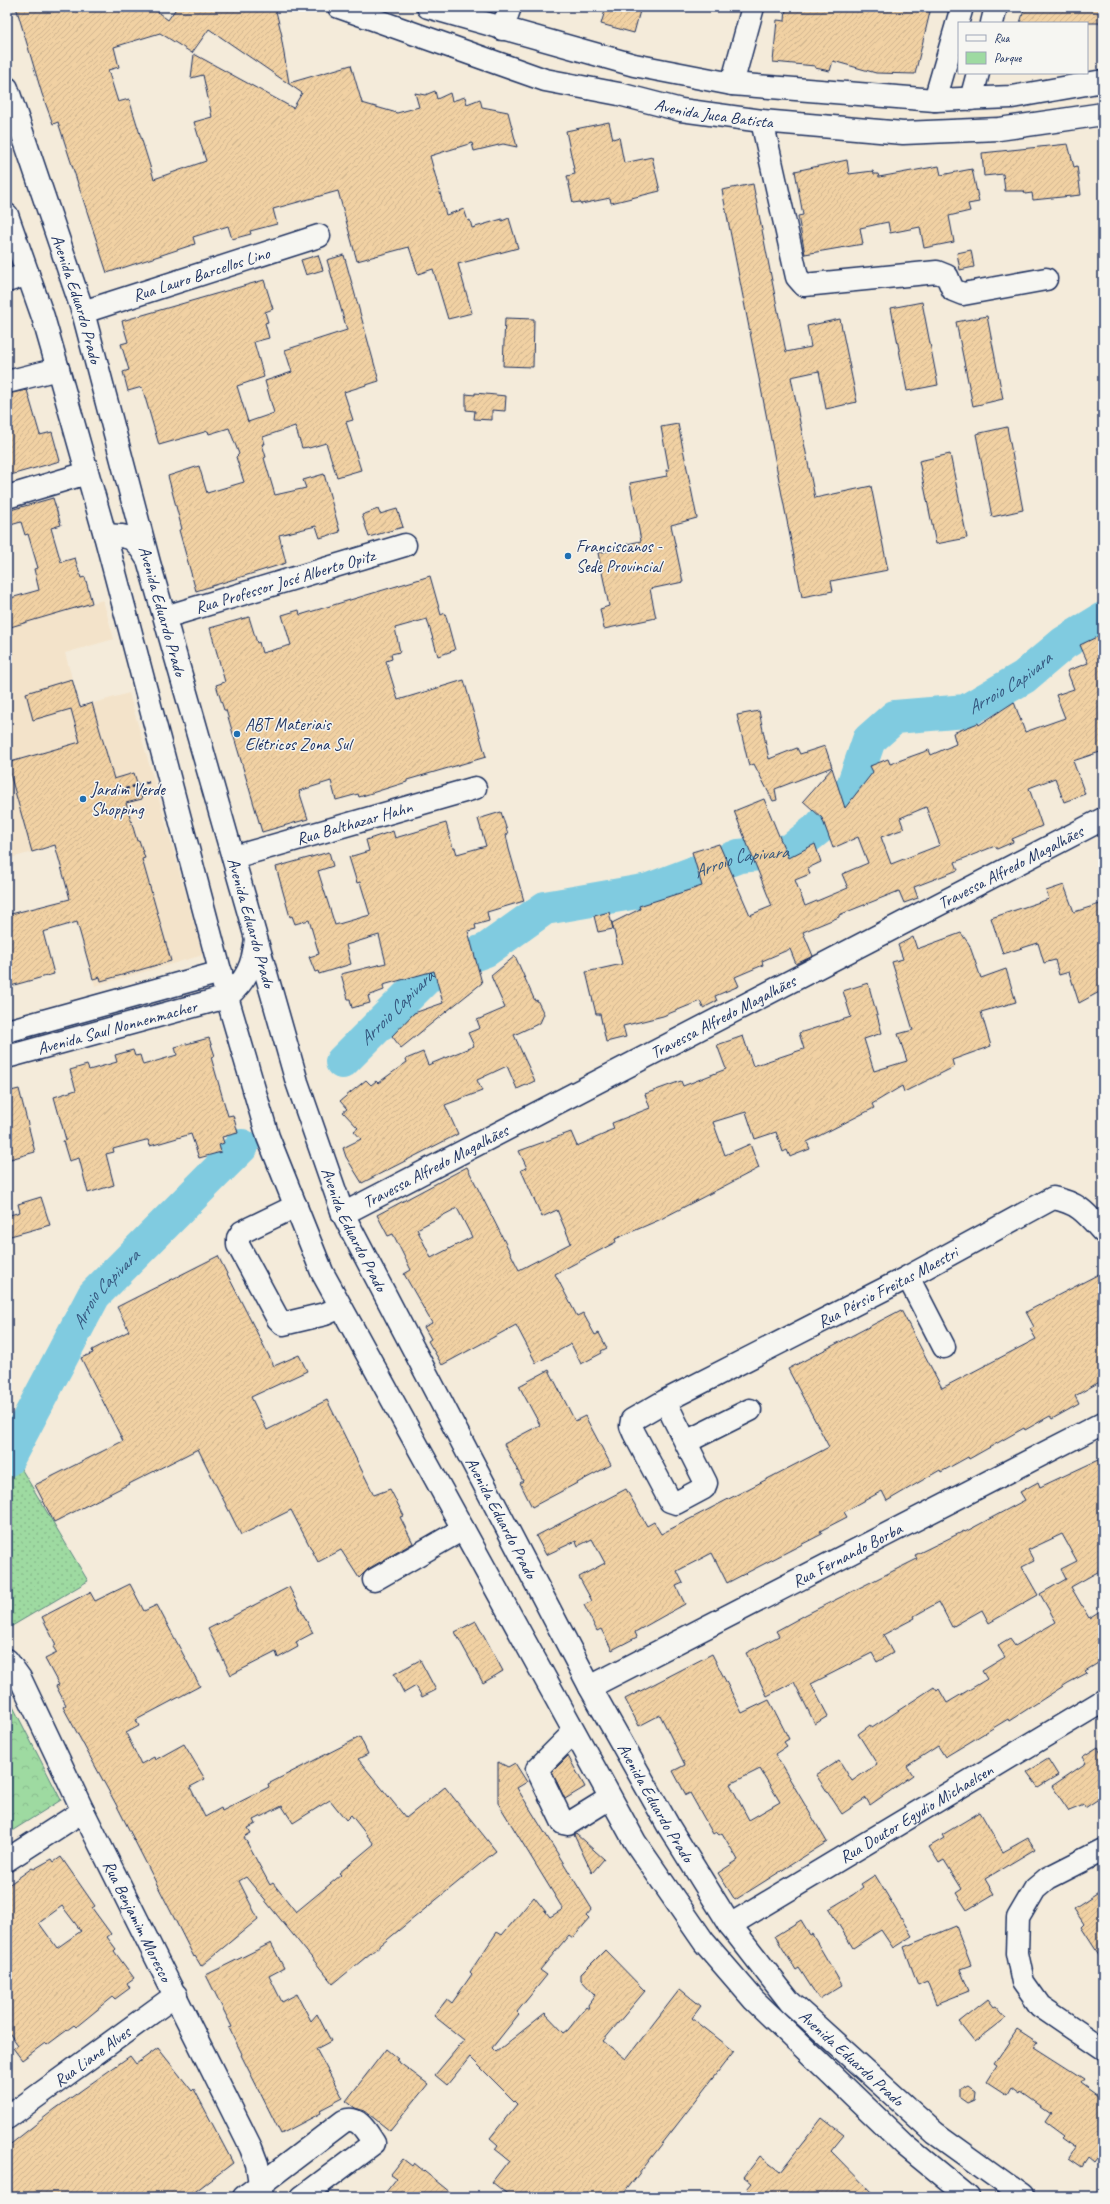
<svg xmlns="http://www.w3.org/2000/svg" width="1110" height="2204" viewBox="0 0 1110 2204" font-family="Caveat,sans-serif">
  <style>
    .built { fill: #f3e3ca }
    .green { fill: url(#green-dots); stroke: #5c8480 }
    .forest { fill: url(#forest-crowns); stroke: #5c8480 }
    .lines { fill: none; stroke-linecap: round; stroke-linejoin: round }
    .river { stroke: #80cbe0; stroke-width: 34 }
    .building { fill: url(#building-hatch); stroke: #1b2f5e; fill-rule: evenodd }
    .minor-casing { stroke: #1b2f5e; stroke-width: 25 }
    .major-casing { stroke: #1b2f5e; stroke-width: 25 }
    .path { stroke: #1b2f5e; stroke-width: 2.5; stroke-dasharray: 4 3; stroke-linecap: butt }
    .minor { stroke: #f6f6f2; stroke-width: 22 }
    .major { stroke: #f6f6f2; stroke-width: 22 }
    .poi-dot { fill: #1f6fb2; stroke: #f6f6f2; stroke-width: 1.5 }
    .labels { text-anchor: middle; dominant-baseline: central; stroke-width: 3; stroke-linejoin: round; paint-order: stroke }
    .street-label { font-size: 17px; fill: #1b2f5e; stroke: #f6f6f2 }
    .poi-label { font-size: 17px; fill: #1b2f5e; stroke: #f6f6f2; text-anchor: start }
    .water-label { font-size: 18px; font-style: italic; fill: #34567e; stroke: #f6f6f2 }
  </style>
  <defs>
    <pattern id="green-dots" width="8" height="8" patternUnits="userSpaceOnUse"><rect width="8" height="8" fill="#9edaa1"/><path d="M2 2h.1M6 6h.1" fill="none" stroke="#88bb8d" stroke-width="1.8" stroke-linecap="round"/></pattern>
    <pattern id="forest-crowns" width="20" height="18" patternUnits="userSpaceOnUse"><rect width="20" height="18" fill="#9edaa1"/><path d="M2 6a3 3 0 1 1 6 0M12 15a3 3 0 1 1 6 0" fill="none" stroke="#88bb8d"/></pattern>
    <pattern id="building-hatch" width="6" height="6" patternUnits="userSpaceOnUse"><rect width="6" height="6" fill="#f1d1a3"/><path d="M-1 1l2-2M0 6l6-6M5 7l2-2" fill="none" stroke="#ceb48f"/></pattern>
  </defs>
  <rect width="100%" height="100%" fill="#f4ebda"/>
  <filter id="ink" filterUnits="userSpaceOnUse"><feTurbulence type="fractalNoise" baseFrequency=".025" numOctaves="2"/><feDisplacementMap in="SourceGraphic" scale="8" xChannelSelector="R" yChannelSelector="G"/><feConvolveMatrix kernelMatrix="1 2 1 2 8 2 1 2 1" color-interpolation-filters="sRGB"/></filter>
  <g filter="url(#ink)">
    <path class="built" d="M103 600 114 639 65 653 80 707 129 693 203 955 95 986 55 846 7 859V628Z"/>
    <path class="green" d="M19 1465 88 1581 7 1629V1472Z"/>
    <path class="forest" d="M7 1695 61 1800 7 1834Z"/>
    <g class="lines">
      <g class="river">
        <path id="s1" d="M342 1062 435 969 486 950 545 908 649 890 739 856 790 851 820 827 852 789 869 740 895 717 966 711 1024 677 1064 643 1103 619"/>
        <path id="s2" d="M7 1460 94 1295 242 1146"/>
      </g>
    </g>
    <path class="building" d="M16 7H151L168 20 177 7H275L282 36H281L289 83 351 65 362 103 397 113 419 107 415 93 425 95 435 91 437 99 450 93 452 101 465 97 467 104 480 99 482 107 508 112 517 147 503 144 474 151 472 143 430 156 446 215 464 209 468 221 470 220 472 228 502 219V221L509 218 518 248 458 264 472 313 448 319 433 269 418 274 409 247 357 261 338 191 273 209 277 224 250 231 251 234 232 239 228 226 193 237 195 244 107 273 58 122 53 124 42 94ZM209 29 302 93 293 108 194 54 191 78 203 75 212 117 194 122 206 161 154 179 129 99 118 102 108 70 119 67 114 47 160 33 192 53Z
      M606 7H641L634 33 601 24Z
      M786 7H912L930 12 915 74 876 73 833 61 830 71 815 68V66L773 62 777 20 785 21Z
      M1025 7H1103V23H1020Z
      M609 122 613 139 619 137 624 163 652 157 660 191 611 203 610 198 581 204 580 202 573 203 567 176 575 174 566 131Z
      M1068 144 1074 167 1077 166 1081 195 1033 200 1032 193 1025 194 1024 191H1005L1003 174 984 176 982 153Z
      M847 160 849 174 873 171 874 174H878L879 177 939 166 941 175 972 169 979 202 968 204 970 211 949 216 954 242 924 248 920 227 890 233 888 222 860 228 863 244 805 254 798 216 803 215 795 171Z
      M753 184 786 352 811 347 807 326 840 319 857 402 826 409 819 371 791 377 815 498 871 486 888 570 831 581 833 591 802 597 722 190Z
      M971 250 974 267 960 270 957 253Z
      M318 255 323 270 306 275 301 260Z
      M344 255 379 381 344 392 353 420 346 422 361 470 337 477 326 443 309 448 308 447 302 448 295 426 263 437 265 444H262L266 457 264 458 275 495 306 488 303 480 324 474 340 532 320 538 316 526 279 535 286 563 196 591 179 530 182 529 168 476 199 466 207 493 244 482 236 457 239 454 229 428 209 434 208 431 159 445 142 387 128 391 123 372 129 370 121 344 128 342 122 321 264 280 273 309 265 312 268 322 265 323 269 338 254 342 264 377 237 386 248 422 274 413 265 381 292 372 285 350 347 330 327 260Z
      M922 302 938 385 907 391 891 308Z
      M987 316 1003 399 973 406 956 322Z
      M505 318 534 319 533 367 503 366Z
      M27 390 40 435 52 432 60 461 7 476V394Z
      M475 393 506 396 505 411 492 410V420L474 419 475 411 466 410V394L475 395Z
      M678 424 697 518 671 525 683 582 650 589 656 618 604 629 600 609 609 606 598 553 628 547 627 544 641 541 630 483 667 476 666 470H669L661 427Z
      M1007 427 1023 510 992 517 976 434Z
      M950 454 967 538 936 544 919 461Z
      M53 498 61 525 51 528 61 562 75 558 81 578 85 577 92 603 7 628V599L39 590 34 569 38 568 28 534 25 535 21 522 7 526V511Z
      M378 509 380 514 397 509 403 527 369 537 362 515Z
      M430 576 441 615 445 613 455 650 438 656 427 619 395 628 400 652 391 654 392 659 386 661 398 700 464 680 486 757 407 780V782L359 797 358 794 336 800 331 781 299 791 308 819 262 832 226 710H224L216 685 225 682 210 628 249 617 257 643 259 642 262 653 291 645 282 615 299 610 300 615Z
      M1103 634V751L1073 761 1085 794 1064 802 1055 778 1029 788 1042 826 1012 839 1013 842 997 849 995 846 955 862 958 870 914 887 918 898 904 903 899 891 839 915V917L803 932 813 956 798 963 796 964 790 949 762 961 763 965 735 977 739 986 715 996 717 1001 703 1008 700 1001 663 1016 623 1026 626 1037 606 1042 600 1014H596L586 972 622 964 612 923 640 909 639 906 702 886 692 852 719 844 750 915 772 906 734 811 764 799 788 858 815 844 821 862 808 868 810 874 795 880 805 906 848 888 842 874 868 863 858 837 833 848 822 818 803 801 832 768 845 808 873 772 870 766 888 759 890 764 929 750 931 755 956 744 953 733 978 723 979 725 1014 702 1025 732 1065 718 1056 695 1074 689 1067 671 1088 663 1080 645ZM926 807 940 845 891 864 881 837 904 829 900 818Z
      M72 679 80 707 92 703 114 779 134 773 142 799 126 803 137 841 139 840 145 858 142 859 171 961 101 981 100 977 93 979 77 922 43 932 54 974 7 987V915L70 899 55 845 32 852 7 763 80 742 71 709 33 720 26 693Z
      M759 711 769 759 797 748 800 754 825 746 832 767 775 789 777 800 773 801 754 764 749 766 737 715Z
      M501 812 508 834 506 835 509 849 524 901 487 912 489 921 475 925 476 929 468 931 482 983 401 1048 392 1036 414 1013 443 1003 434 971 383 985 384 990 368 996 370 1003 352 1008 350 999H348L341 974 386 963 379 935 346 945 351 964 319 974 318 971 315 972 309 957 319 954 309 920 295 924 292 916 290 917 276 867 329 852 333 866 318 871 335 925 370 915 360 882 357 883 349 857 369 851 366 840 393 831 395 838 446 823 453 848H455L457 854 486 846 478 819Z
      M1064 885 1074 912 1103 903V990L1079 1003 1069 972 1059 975 1055 960 1044 963 1038 943 1003 954 991 918 1049 899 1046 891Z
      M609 912 613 929 598 932 594 916Z
      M961 933 969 944 981 978 1006 969 1016 1002 981 1012 991 1046 952 1060 954 1067 904 1092 902 1086 872 1104 874 1108 807 1142 810 1149 792 1156 790 1157 787 1150 783 1152 776 1132 755 1139 746 1112 713 1122 725 1155 750 1144 759 1168 659 1220 615 1239 616 1242 555 1274 577 1316 583 1313 595 1335 599 1333 607 1348 601 1351 602 1353 581 1364 571 1344 536 1363 516 1325 442 1365 428 1341 431 1339 424 1327 432 1323 404 1274 411 1270 393 1234 388 1236 377 1215 467 1167 519 1270 571 1243 557 1210 542 1217 521 1170 527 1168 519 1151 571 1132 577 1146 607 1133 606 1132 614 1129 612 1123 650 1108 645 1094 681 1081 683 1086 726 1069 717 1045 743 1036 753 1066 804 1049 799 1033 851 1017 843 991 868 983 882 1033 864 1039 874 1071 907 1061 898 1034 913 1030 892 962 903 959 898 945 913 937 917 949ZM457 1208 472 1237 431 1258 417 1229Z
      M515 956 535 1001 537 1000 544 1014 540 1023 514 1035 535 1081 517 1089 507 1066 477 1080 482 1091 445 1105 458 1134 362 1183 346 1157 343 1148 361 1139 354 1131 358 1128 343 1112 347 1109 340 1101 366 1080 371 1085 376 1081 378 1083 407 1062 406 1059 423 1052 428 1065 474 1046 468 1033 480 1028 477 1020 505 1008 491 976Z
      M209 1038 215 1056 211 1057 221 1092 228 1116 233 1115 238 1133 222 1137 224 1143 219 1145 221 1152 199 1158 191 1134 150 1146 148 1140H146L113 1149 114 1152 106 1154 114 1185 88 1193 79 1158 69 1161 63 1141 66 1140 54 1097 76 1090 70 1070 87 1065 89 1070 117 1062 115 1055 133 1050 135 1056 140 1055 143 1065 177 1055 175 1047Z
      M19 1089 35 1152 7 1160V1092Z
      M41 1197 50 1225 7 1237V1216L20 1212 18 1204Z
      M218 1256 274 1366 299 1355 307 1371 251 1397 267 1430 327 1400 374 1495 390 1489 404 1516 400 1517 413 1543 368 1569 359 1578 341 1550 318 1562 291 1510 241 1535 198 1449 54 1522 35 1485 123 1441 81 1358 93 1353 92 1350 129 1331 117 1307Z
      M1103 1272V1380L1075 1396 1079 1404 1052 1419 1050 1416 1025 1430 1024 1428 969 1459 968 1457 941 1472 940 1470 887 1501 882 1491 844 1512 847 1517 820 1531 822 1534 727 1583 712 1553 677 1571 683 1583 676 1586 685 1604 635 1632 637 1637 612 1650 601 1629 597 1631 584 1605 592 1601 579 1577 605 1563 592 1539 578 1546 576 1541 546 1555 536 1536 626 1489 647 1526 654 1522 661 1534 829 1447 788 1369 901 1310 942 1388 1036 1339 1030 1329 1034 1327 1026 1312Z
      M549 1370 575 1421 585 1416 611 1465 532 1507 520 1483 523 1481 504 1444 540 1425 519 1386Z
      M1098 1460 1103 1470V1569L1071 1587 1089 1618 1103 1609V1660L1085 1671 1087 1673 1068 1683 1009 1721 1008 1719 945 1757 938 1746 907 1766 913 1775 870 1805 866 1798 842 1814 816 1775 839 1760 852 1781 877 1764 858 1734 870 1725 872 1728 934 1687 937 1691 939 1689 947 1703 987 1679 982 1671 1005 1657 998 1646 1010 1639 1015 1646 1056 1622 1040 1594 1066 1579 1061 1569 1077 1561 1062 1534 1028 1550 1034 1561 1022 1567 1038 1595 989 1623 982 1610 952 1627 939 1602 914 1616 915 1618 883 1635 893 1653 877 1662 872 1653 811 1684 828 1716 815 1724 794 1682 767 1696 746 1653 779 1636 776 1631 805 1615 917 1559 915 1555 964 1531 965 1532 1025 1500 1020 1492 1038 1482 1040 1487Z
      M130 1584 144 1611 157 1605 200 1686 136 1720 139 1726 126 1733 141 1764 154 1757 155 1760 184 1744 205 1779 190 1787 205 1817 221 1808 222 1811 269 1787 268 1784 360 1737 368 1754 358 1759 406 1818 445 1787 496 1851 333 1984 246 1877 239 1881 258 1919 201 1966 195 1956 194 1957 118 1808 63 1707 66 1705 56 1686 59 1685 45 1659 57 1653 53 1647 56 1645 42 1617 90 1592 95 1601ZM330 1800 346 1820 351 1815 374 1844 339 1873 341 1875 296 1912 273 1883 270 1885 244 1837 251 1833 248 1828 256 1824 254 1820 282 1806 293 1823Z
      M289 1587 313 1633 296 1642 298 1647 278 1658 276 1652 231 1675 208 1629Z
      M476 1621 503 1671 483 1683 455 1632Z
      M712 1654 742 1713 769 1700 789 1739 784 1742 787 1746 775 1754 827 1842 735 1900 718 1873 738 1860 722 1833 719 1835 716 1832 713 1834 690 1793 686 1795 673 1771 685 1765 660 1715 639 1726 625 1699ZM760 1769 780 1802 749 1820 730 1784Z
      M420 1660 436 1690 422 1697 416 1686 404 1693 394 1674Z
      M1098 1747 1103 1756V1796L1085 1808 1084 1805 1069 1811 1052 1786 1086 1763 1082 1757Z
      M568 1756 585 1787 565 1799 552 1772Z
      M1048 1759 1058 1775 1038 1787 1027 1772Z
      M498 1762 508 1767 515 1763 527 1782 517 1788 592 1909 586 1916 589 1919 573 1938 569 1935 540 1970 547 1975 517 2012 519 2014 492 2048 496 2052 545 2013 564 2033 568 2030 586 2007 589 2009 588 2005 595 1995 581 1980V1974L605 1950 645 1991 603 2041 626 2059 680 1989 701 2006 692 2018 734 2051 621 2197H511L492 2182 509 2160 495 2149 498 2145 490 2138 517 2104 470 2057 447 2085 435 2075 464 2040 434 2016 447 1999 452 2003 472 1974 470 1972 497 1932 502 1935 534 1897 550 1917 563 1909 498 1803Z
      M980 1812 1003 1852 1028 1838 1035 1849 985 1879 994 1894 967 1910 956 1893 962 1889 944 1860 939 1863 929 1847 944 1838 942 1835Z
      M576 1834 604 1859 592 1873 574 1835Z
      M61 1857 95 1906 92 1908 111 1934 107 1937 116 1949 114 1951 134 1978 127 1983 130 1988 115 1999 113 1997 76 2027 74 2025 47 2045 45 2043 22 2060 13 2048 18 2045 7 2030V1886L32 1868 34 1869 52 1859 54 1862ZM62 1906 81 1931 57 1948 39 1923Z
      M875 1875 912 1936 893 1948 881 1930 853 1948 829 1909 854 1894 863 1887 861 1884Z
      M1103 1890V1961L1081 1927 1084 1924 1074 1909Z
      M801 1920 810 1935 812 1934 842 1985 819 1999 799 1968 796 1970 775 1936Z
      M956 1926 971 1965 960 1969 969 1991 936 2004 927 1981 918 1985 904 1947Z
      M271 1943 284 1968 269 1976 282 2002 297 1994 311 2021 317 2014 331 2041 316 2049 343 2098 320 2110 321 2113 281 2134 241 2055 242 2054 229 2028 232 2027 206 1975Z
      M988 1999 994 2007 996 2006 1006 2018 975 2042 959 2022Z
      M1017 2030 1037 2043 1034 2047 1084 2079 1081 2083 1103 2099V2150L1094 2162 1088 2157 1082 2166 1069 2157 1075 2148 1061 2138 1063 2136 1044 2122 1050 2113 1020 2092 1019 2094 1011 2088 1007 2095 987 2082 997 2066 994 2064Z
      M158 2048 192 2091 194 2089 233 2163 188 2197H116L112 2191 104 2197H11L7 2191V2147L55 2109 130 2056 136 2064Z
      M386 2049 398 2059 396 2060 428 2084 390 2131 365 2111 355 2108 346 2101Z
      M969 2086 976 2091 975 2100 968 2103 961 2098V2090Z
      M822 2118 844 2135 831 2151 876 2197H758L747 2189 752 2183 744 2177 760 2156 780 2172Z
      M403 2159 412 2166 414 2163 456 2197H382L397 2178 391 2174Z"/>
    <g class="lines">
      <defs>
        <g id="minor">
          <path d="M992 23 996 7"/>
          <path d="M502 29 510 7"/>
          <path d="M732 84 753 7"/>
          <path d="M971 99 978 73"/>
          <path d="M935 100 962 7"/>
          <path d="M762 121 797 277 804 285 937 272 947 276 953 290 963 294 1046 279"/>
          <path d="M7 281 28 274"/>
          <path id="s3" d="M83 312 319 236"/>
          <path d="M7 382 58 369"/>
          <path d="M7 497 87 473"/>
          <path id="s4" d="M165 617 405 545"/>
          <path id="s5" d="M234 857 475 788"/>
          <path d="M7 1031 221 972"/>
          <path id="s6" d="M7 1057 227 997"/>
          <path d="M296 1206 242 1232 238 1238V1245L278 1319 283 1324 325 1314 341 1307"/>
          <path id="s7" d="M343 1214 1103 819"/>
          <path d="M908 1277 944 1347"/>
          <path id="s8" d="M665 1401 706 1483 704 1488 676 1503 670 1501 634 1433 631 1426 632 1420 665 1401 908 1277 1053 1198C1079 1203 1086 1213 1103 1232"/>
          <path d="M686 1442 750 1410"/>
          <path d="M374 1580 463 1529"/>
          <path id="s9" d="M7 1660 20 1678 83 1811 251 2148 257 2164 262 2197"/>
          <path id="s10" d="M590 1687 1103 1423"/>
          <path d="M574 1732 537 1769 563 1823 568 1824 610 1798"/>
          <path d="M1103 1850 1048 1878 1035 1889 1018 1918 1017 1953 1023 1982 1040 2006 1103 2049"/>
          <path d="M7 1860 83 1811"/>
          <path id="s11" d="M730 1925 1103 1701"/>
          <path id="s12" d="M7 2118 176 1995"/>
          <path d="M244 2197 344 2121C359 2115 367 2133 374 2143L302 2197"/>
        </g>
        <g id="major">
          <path id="s13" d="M339 7 545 80 619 94 681 110 762 121 903 133 999 129 1103 114"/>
          <path d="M428 7 634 65 732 84 935 100 1012 97 1103 81"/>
          <path id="s14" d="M7 88 83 312 149 563 297 1082 343 1214 590 1687 669 1827 730 1925 790 2002 935 2133 1024 2197"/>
          <path d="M7 215 43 317 58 369 105 535 227 997 268 1137 322 1272 635 1842 704 1942 754 2000 906 2146 968 2197"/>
          <path d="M105 535C129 536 133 535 146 557"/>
          <path d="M227 997C247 980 253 965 256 939"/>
        </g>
      </defs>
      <use href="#minor" class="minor-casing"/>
      <use href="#major" class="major-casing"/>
      <path class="path" d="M125 789 149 782"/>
      <use href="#minor" class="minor"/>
      <use href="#major" class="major"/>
    </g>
  </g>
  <g class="poi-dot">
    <circle cx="568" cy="556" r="4"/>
    <circle cx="237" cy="734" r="4"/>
    <circle cx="83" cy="799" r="4"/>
  </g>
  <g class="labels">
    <g class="street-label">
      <text stroke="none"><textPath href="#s13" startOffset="391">Avenida Juca Batista</textPath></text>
      <text stroke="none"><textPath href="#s3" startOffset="124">Rua Lauro Barcellos Lino</textPath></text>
      <text stroke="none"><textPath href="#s14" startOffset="222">Avenida Eduardo Prado</textPath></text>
      <text stroke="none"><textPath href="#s4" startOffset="125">Rua Professor José Alberto Opitz</textPath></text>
      <text stroke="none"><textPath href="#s14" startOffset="546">Avenida Eduardo Prado</textPath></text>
      <text stroke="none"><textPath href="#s5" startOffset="125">Rua Balthazar Hahn</textPath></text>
      <text stroke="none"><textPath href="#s7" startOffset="752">Travessa Alfredo Magalhães</textPath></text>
      <text stroke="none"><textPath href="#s14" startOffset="870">Avenida Eduardo Prado</textPath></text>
      <text stroke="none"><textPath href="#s7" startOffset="428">Travessa Alfredo Magalhães</textPath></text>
      <text stroke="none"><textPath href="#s6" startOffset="114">Avenida Saul Nonnenmacher</textPath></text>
      <text stroke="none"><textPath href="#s7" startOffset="104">Travessa Alfredo Magalhães</textPath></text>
      <text stroke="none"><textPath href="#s14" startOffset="1194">Avenida Eduardo Prado</textPath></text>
      <text stroke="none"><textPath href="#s8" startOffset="514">Rua Pérsio Freitas Maestri</textPath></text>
      <text stroke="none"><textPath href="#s14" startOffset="1518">Avenida Eduardo Prado</textPath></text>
      <text stroke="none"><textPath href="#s10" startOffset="289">Rua Fernando Borba</textPath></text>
      <text stroke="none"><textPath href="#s14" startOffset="1842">Avenida Eduardo Prado</textPath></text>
      <text stroke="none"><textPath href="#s11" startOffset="217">Rua Doutor Egydio Michaelsen</textPath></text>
      <text stroke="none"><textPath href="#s9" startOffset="292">Rua Benjamim Moresco</textPath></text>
      <text stroke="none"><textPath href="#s12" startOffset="105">Rua Liane Alves</textPath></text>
      <text stroke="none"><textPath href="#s14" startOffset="2166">Avenida Eduardo Prado</textPath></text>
    </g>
    <g class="poi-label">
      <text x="576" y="546">Franciscanos -<tspan x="576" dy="20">Sede Provincial</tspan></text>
      <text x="245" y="724">ABT Materiais<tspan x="245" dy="20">Elétricos Zona Sul</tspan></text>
      <text x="91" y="789">Jardim Verde<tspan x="91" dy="20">Shopping</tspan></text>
    </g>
    <g class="water-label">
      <text stroke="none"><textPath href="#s1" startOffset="809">Arroio Capivara</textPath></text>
      <text stroke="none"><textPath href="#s1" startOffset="461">Arroio Capivara</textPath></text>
      <text stroke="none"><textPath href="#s1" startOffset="77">Arroio Capivara</textPath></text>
      <text stroke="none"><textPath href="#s2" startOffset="198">Arroio Capivara</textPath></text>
    </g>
  </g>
  <rect width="1110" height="2204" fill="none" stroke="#f6f6f2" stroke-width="24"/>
  <rect x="12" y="12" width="1086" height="2180" fill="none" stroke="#1b2f5e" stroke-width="1.5" filter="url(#ink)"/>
  <rect x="958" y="22" width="130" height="52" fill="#f6f6f2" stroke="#9ea6b7"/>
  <rect x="966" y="35" width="20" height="6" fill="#f6f6f2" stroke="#9ea6b7"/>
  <text x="994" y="42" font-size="12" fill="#1b2f5e">Rua</text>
  <rect x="966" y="52" width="20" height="12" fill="#9edaa1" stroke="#9ea6b7"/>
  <text x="994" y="62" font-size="12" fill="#1b2f5e">Parque</text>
</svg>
